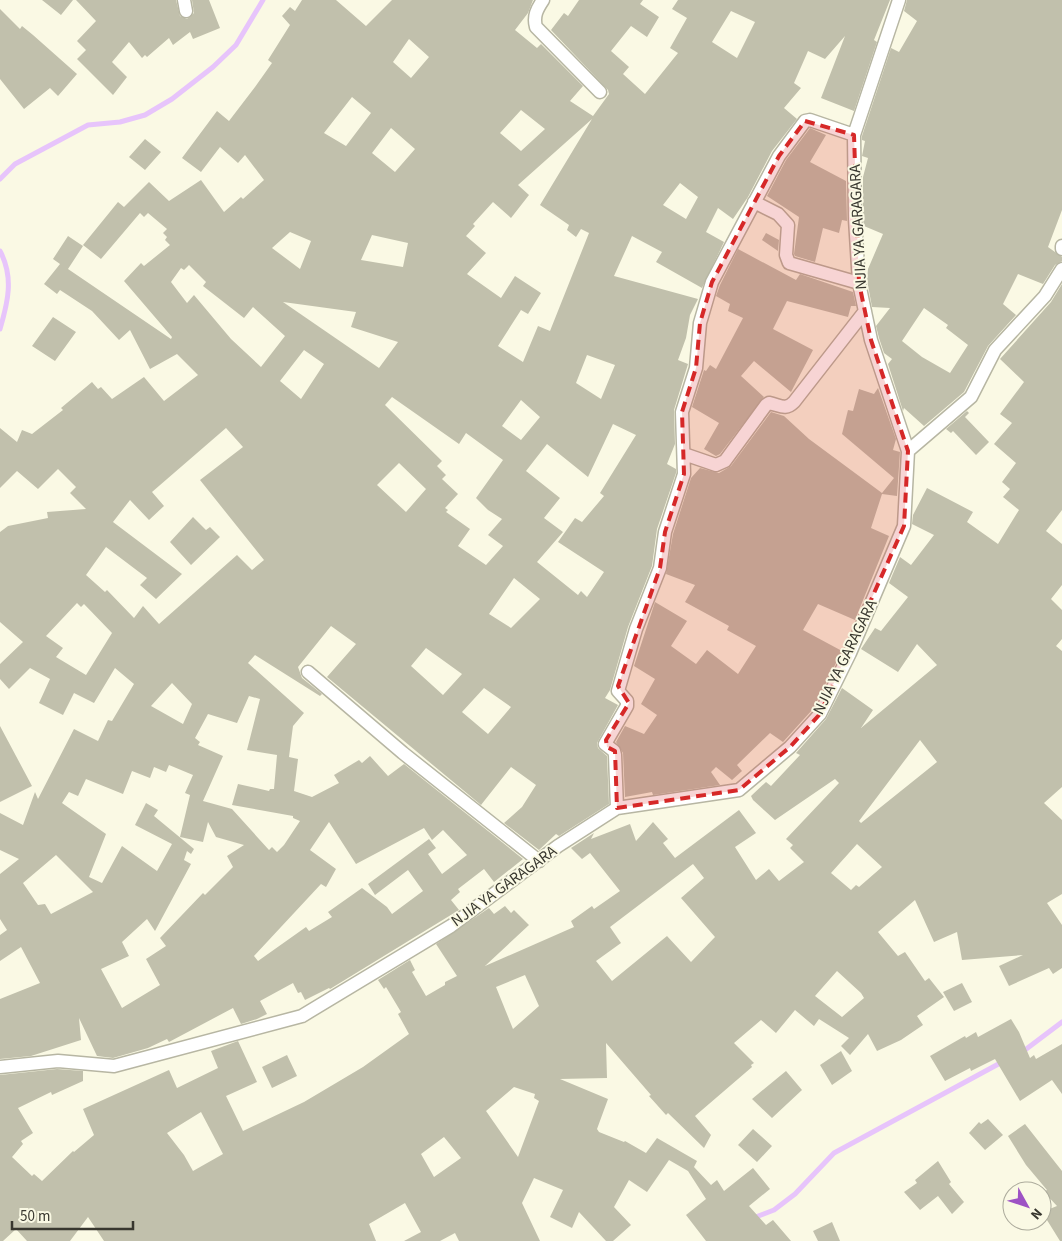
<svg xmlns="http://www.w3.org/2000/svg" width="1062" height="1241" viewBox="0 0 1062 1241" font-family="'Source Sans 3',sans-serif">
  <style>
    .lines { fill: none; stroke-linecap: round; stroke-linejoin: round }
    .stream { stroke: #e7c4fb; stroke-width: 5 }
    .building { fill: #c1c0ac; fill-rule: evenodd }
    .street-casing { stroke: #b7b6a3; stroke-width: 15 }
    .street { stroke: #fff; stroke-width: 12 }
    .marked { fill: #d62828; fill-opacity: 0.2; stroke: #d62828; stroke-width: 4; stroke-dasharray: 10 6; stroke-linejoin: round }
    .labels { text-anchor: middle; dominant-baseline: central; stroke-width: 4; stroke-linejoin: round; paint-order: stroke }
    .street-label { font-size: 16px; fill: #38372f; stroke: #faf9e4 }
  </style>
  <rect width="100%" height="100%" fill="#faf9e4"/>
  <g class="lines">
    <path class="stream" d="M0 179 15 164 88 125 120 122 145 115 172 99 213 67 236 45 263 0
      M0 251C14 277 8 302 0 329
      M1021 1053 1062 1022
      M753 1218 774 1210 795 1194 834 1153 1004 1061"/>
  </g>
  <path class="building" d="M42 0H73L61 15Z
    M76 0H176L180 16 187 19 194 13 192 0H209L220 28 193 39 190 32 173 45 169 38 147 57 145 55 142 58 129 42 112 62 127 77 113 95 77 59 86 50 77 41 96 21Z
    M302 0H336L366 26 392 0H533L528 13 515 30 537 48 541 44 583 86 570 101 593 116 609 94 608 90 551 30 564 13 568 16 579 0H643L640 4 659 17 647 37 631 26 611 51 629 67 623 74 645 94 678 53 670 48 687 18 672 9 678 0H890L874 40 877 42 854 111 821 98 845 36 825 59 808 51 794 83 801 88 784 108 797 119 772 151 748 197 733 219 718 208 706 232 724 242 702 288 656 262 662 252 632 236 614 276 698 299 690 315 686 338 678 360 688 364 674 410 675 444 667 464 676 469V473L657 529 652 566 628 627 610 690 605 698 618 705 597 743 598 748 607 756 609 804 559 836 556 834 539 850 504 823 522 807 536 785 511 767 481 805 327 677 356 644 331 626 298 667 302 678 322 694 320 696 255 655 248 663 304 713 293 726 289 757 298 759 294 791 312 797 339 783 334 775 359 760 362 763 370 756 388 776 404 764 523 859 494 882 484 869 458 889 460 892 451 900 459 910 330 989 329 988 305 1000 301 992 298 993 293 983 260 1001 267 1014 257 1019 241 1024 233 1008 169 1042 167 1039 148 1048 113 1058 97 1056 79 1018 81 1040 31 1056 0 1059V999L40 983 21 947 0 961V935L7 930 0 919V874L19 859 0 850V813L23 825 35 792 38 799 74 729 98 741 108 720 112 721 134 684 115 668 94 703 74 693 63 715 39 703 50 679 30 668 9 689 0 679V664L23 642 0 622V532L8 526 48 518 47 512 86 509 70 493 76 487 58 469 38 489 17 471 0 488V428L17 442 22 430 32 434 63 410 61 408 92 382 98 389 101 387 112 399 144 377 164 401 198 375 177 354 150 369 130 330 119 340 92 311 60 290 57 294 44 284 60 264 53 259 68 236 83 246 68 269 171 339 172 337 124 281 141 263 144 266 170 245 165 240 167 237 163 233 167 229 148 213 144 217 140 213 101 259 83 245 118 202 124 207 149 182 169 201 201 180 224 212 241 197 243 199 264 180 245 155 238 163 220 147 201 172 182 158 217 111 229 121 255 87 272 63 268 60 290 25 282 16 290 7 295 11ZM731 11 755 22 737 58 712 42ZM409 39 429 57 411 78 393 62ZM352 97 371 113 346 146 324 133ZM521 110 545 129 521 151 500 133ZM592 119 540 205 569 225 567 230 576 237 581 229 589 233 550 331 538 326 523 362 498 346 521 310 528 314 541 293 515 276 501 298 467 274 486 253 466 236 475 226 473 224 493 202 511 218 529 195 518 185ZM391 128 415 149 395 172 372 153ZM680 183 698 197 686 219 663 205ZM290 232 311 241 300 269 272 248ZM372 235 408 243 403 267 361 260ZM189 265 206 282 203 286 244 318 253 307 285 336 261 367 231 339 194 295 187 303 171 282 181 268 184 270ZM283 302 356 312 351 327 398 342 379 368ZM304 350 324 364 301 399 280 381ZM587 355 615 365 601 399 576 383ZM392 397 459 444 466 433 503 460 476 498 488 510 502 519 488 535 503 546 486 565 458 546 470 529 446 512 448 510 445 508 458 494 442 479 446 475 437 466 442 461 385 405ZM521 400 540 417 521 440 502 426ZM613 424 636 435 600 493 604 496 582 522 575 518 558 542 604 572 587 597 581 591 578 595 537 562 563 532 544 518 560 498 526 471 547 444 588 477ZM226 428 243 447 200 480 264 560 252 570 237 555 159 624 143 606 134 618 107 590 105 592 86 575 106 547 147 578 140 585 156 599 182 574 113 522 130 500 149 520 164 506 152 492ZM399 463 426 489 406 512 377 485ZM514 578 540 599 511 628 489 614ZM77 603 81 607 84 604 112 633 86 675 56 657 63 648 46 636ZM426 648 462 674 443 695 411 666ZM172 683 192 704 183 724 151 706ZM484 688 511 707 488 734 462 712ZM249 696 260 699 247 750 277 755 274 789H270L269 791 238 784 232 805 293 816V818L300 821 284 845 277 852 272 847 269 850 232 809 203 801 223 756 198 745 200 742 195 738 208 714 237 723ZM169 765 193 775 185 793 190 795 180 837 203 842 208 822 216 837 244 845 227 856 233 867 205 895 203 893 160 938 166 946 146 959 160 985 122 1008 101 969 129 956 122 942 147 919 155 931 191 864 184 860 187 851 191 854 194 849 154 816 158 810 146 803 135 825 172 844 157 871 122 846 102 883 89 877 106 834 62 803 69 792 78 796 86 779 123 794 132 771 150 778 154 767 166 772ZM329 822 356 864 424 828 432 840 443 830 467 855 442 874 428 854 436 848 429 839 368 884 375 895 408 870 423 891 392 914 387 907 362 888 328 912 332 917 309 931 306 927 258 961 254 956 321 884 326 887 336 869 310 850ZM56 855 93 892 51 914 45 904 38 905 23 883Z
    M907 0H1062V210L1048 247 1062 257V261L1055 265 1043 284 1018 274 1003 304 1016 315 988 346 964 392 924 426 904 408 903 411 888 364 892 359 884 353 879 338 876 326 890 308 872 307 867 280 868 269 883 234 864 226 863 219V177L868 158 862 156 865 141 862 140V136L891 48 899 52 917 21 904 11ZM924 308 948 325 946 328 968 345 950 373 922 357 902 341Z
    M0 9 20 29 22 26 33 35 77 74 58 96 50 88 24 109 0 79Z
    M810 128 826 135 810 162 846 181 847 221 842 220 839 233 823 228 815 262 795 256 794 254 799 217 767 196 786 160Z
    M145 139 161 152 145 170 129 157Z
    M766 233 779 240 778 251 762 240Z
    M738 249 796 280 800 274 853 292 856 306H851L848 317 787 301 773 329 813 350 791 392 754 361 741 376 764 397 720 454 716 456 704 449 719 423 692 407 704 370 706 371 710 365 716 369 743 318 728 311 730 304 716 296 720 285Z
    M1062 284V510L1046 531 1062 544V585L1051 599 1062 610V639L1056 646 1062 651V787L1044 803 1062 820V894L1047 903 1062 925V968L1053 974 1049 968 1009 986 999 966 1023 955 962 960 957 932 934 942 915 900 878 932 898 956 905 952 925 981 929 978 944 997 917 1016 923 1025 901 1040 877 1051 868 1034 850 1055 841 1046 849 1038 819 1019 814 1026 795 1010 776 1033 761 1020 734 1043 754 1063 751 1065 752 1067 695 1116 711 1135 704 1148 668 1113 666 1115 649 1096 651 1095 606 1043 607 1078 560 1079 608 1099 597 1129 599 1132 624 1142 625 1141 646 1153 657 1138 697 1161 694 1167 711 1185 717 1180 724 1191 753 1168 770 1189 749 1206 766 1225 773 1220 791 1241H706L686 1215 706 1199 688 1171 669 1160 647 1192 629 1180 614 1207 631 1225 613 1241H606L579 1212 572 1228 550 1217 563 1190 534 1178 522 1203 540 1241H459L455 1233 440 1241H404L421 1232 405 1203 369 1224 376 1241H104L88 1217 70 1241H27L16 1229 3 1241H0V1075L57 1069 83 1071V1081L52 1095 51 1092 18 1108 33 1133 21 1141 23 1144 12 1157 32 1176 34 1174 42 1181 73 1151 74 1152 94 1135 83 1109 169 1070 177 1088 218 1068 211 1051 238 1041 257 1082 226 1096 243 1131 304 1102 363 1067 409 1034 398 1014 401 1012 386 987 384 989 378 980 410 960 415 970 412 972 426 996 445 985V982L457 976 436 944 489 908 494 914 505 906 511 913 514 910 529 925 485 966 574 927 571 921 592 906 594 909 620 891 590 853 582 859 571 848 594 833 591 839 630 824 636 841 653 822 668 839 663 843 675 858 739 810 756 833 735 847 756 880 769 869 779 881 804 862 790 848 793 845 786 839 839 783 835 779 775 820 753 800 751 796 766 782 771 786 800 755 796 753 826 719 842 688 873 710 861 728 937 665 917 644 898 672 861 649 875 628 881 631 908 597 889 583 900 557 911 565 934 535 912 524 913 515 927 488 973 512 967 522 998 544 1019 510 1003 497 1010 489 1002 482 1016 463 994 444 1012 423 1000 414 1024 382 1000 359 1051 302ZM920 740 937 762 861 823 859 821ZM857 844 882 867 859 887 856 885 851 890 831 873ZM693 864 704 878 681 898 715 937 691 962 667 936 612 981 596 961 621 943 610 927ZM837 971 861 993 864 998 842 1017 815 996ZM525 975 539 1006 513 1029 496 987ZM514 1087 535 1094 534 1098 539 1101 518 1157 486 1111ZM201 1112 223 1154 193 1171 184 1155 167 1133ZM444 1137 461 1158 434 1177 421 1154Z
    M53 317 76 332 55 361 32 346Z
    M878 388 896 439 893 450 900 452 897 496 882 494 871 528 889 536 855 620 818 604 803 630 842 651 813 709 783 742 770 733 737 765 742 771 732 780 716 767 711 772 720 785 653 795 652 792 625 797 623 753 616 742 625 726 644 734 657 715 641 704 655 679 634 666 655 602 687 621 671 646 696 664 707 650 738 674 756 646 727 630 729 626 685 602 695 585 666 574 673 534 691 478 700 468 719 473 731 466 771 412 784 416 809 439 882 493 894 478 842 434 848 410 853 411 859 389 874 394Z
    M967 411 969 413 965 417 989 442 976 455 953 431 951 433 946 429Z
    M193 517 206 530 210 527 220 537 191 565 170 542Z
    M0 726 32 786 0 802Z
    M962 983 972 1002 954 1011 943 992Z
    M1011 1019 1019 1032 1030 1058 1034 1055 1036 1059 1062 1044V1094L1052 1080 1020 1101 995 1059 971 1071 970 1068 945 1081 930 1056 965 1036 966 1038 976 1032 978 1037Z
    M841 1051 852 1071 832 1085 820 1065Z
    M287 1055 297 1076 272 1088 262 1067Z
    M786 1071 802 1090 772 1118 752 1099Z
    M988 1119 1003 1135 985 1150 969 1133 979 1122 981 1124Z
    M1025 1124 1062 1171V1241H1060L1042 1212 1057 1206 1044 1192 1047 1190 1026 1165 1008 1136Z
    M753 1129 772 1146 757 1162 738 1145Z
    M938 1161 951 1182 949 1184 964 1202 952 1214 938 1196 920 1210 904 1192 917 1183 915 1180Z
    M832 1222 840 1241H818L813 1231Z"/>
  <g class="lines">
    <defs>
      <path id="street" d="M184 0 186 11
        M543 0C537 9 533 16 536 27L600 92
        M754 202 778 214 788 225 786 255 789 263 859 283
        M1062 246V249
        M908 451 971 397 995 350 1045 296 1062 269
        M684 454 716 465 725 461 766 405 769 403C780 405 785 411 794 402L865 311
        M308 672 403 753 539 861
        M617 808 615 755 614 751 605 744 627 706V701L618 691 636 629 660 568 665 532 684 474 682 412 696 368 700 323 712 282 779 156 805 121 810 120 854 135
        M0 1067 58 1061 114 1066 302 1016 451 926 558 846 617 808 739 790 790 747 820 714 850 653 904 526 908 451 871 340 859 283 855 219 854 135 899 0"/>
    </defs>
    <use href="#street" class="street-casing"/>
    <use href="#street" class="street"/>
  </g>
  <path class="marked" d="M805 121 854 135 859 283 871 340 908 451 904 526 820 714 790 747 739 790 617 808 615 751 607 747 606 740 629 703 618 686 660 568 665 532 684 474 682 412 696 368 700 323 712 282 779 156Z"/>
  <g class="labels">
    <g class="street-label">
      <text transform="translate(858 227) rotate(-93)">NJIA YA GARAGARA</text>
      <text transform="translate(845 657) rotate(-64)">NJIA YA GARAGARA</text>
      <text transform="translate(504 886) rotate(-36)">NJIA YA GARAGARA</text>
    </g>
  </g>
  <g transform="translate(1027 1206) rotate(130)"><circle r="24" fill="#faf9e4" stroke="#acab9c"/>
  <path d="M0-4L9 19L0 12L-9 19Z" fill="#9d52c4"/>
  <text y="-8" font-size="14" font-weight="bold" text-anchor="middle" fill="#38372f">N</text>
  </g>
  <path d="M12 1221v8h121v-8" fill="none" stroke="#38372f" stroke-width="2.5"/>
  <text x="20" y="1221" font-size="15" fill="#38372f" stroke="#faf9e4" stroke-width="4" paint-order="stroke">50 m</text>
</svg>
